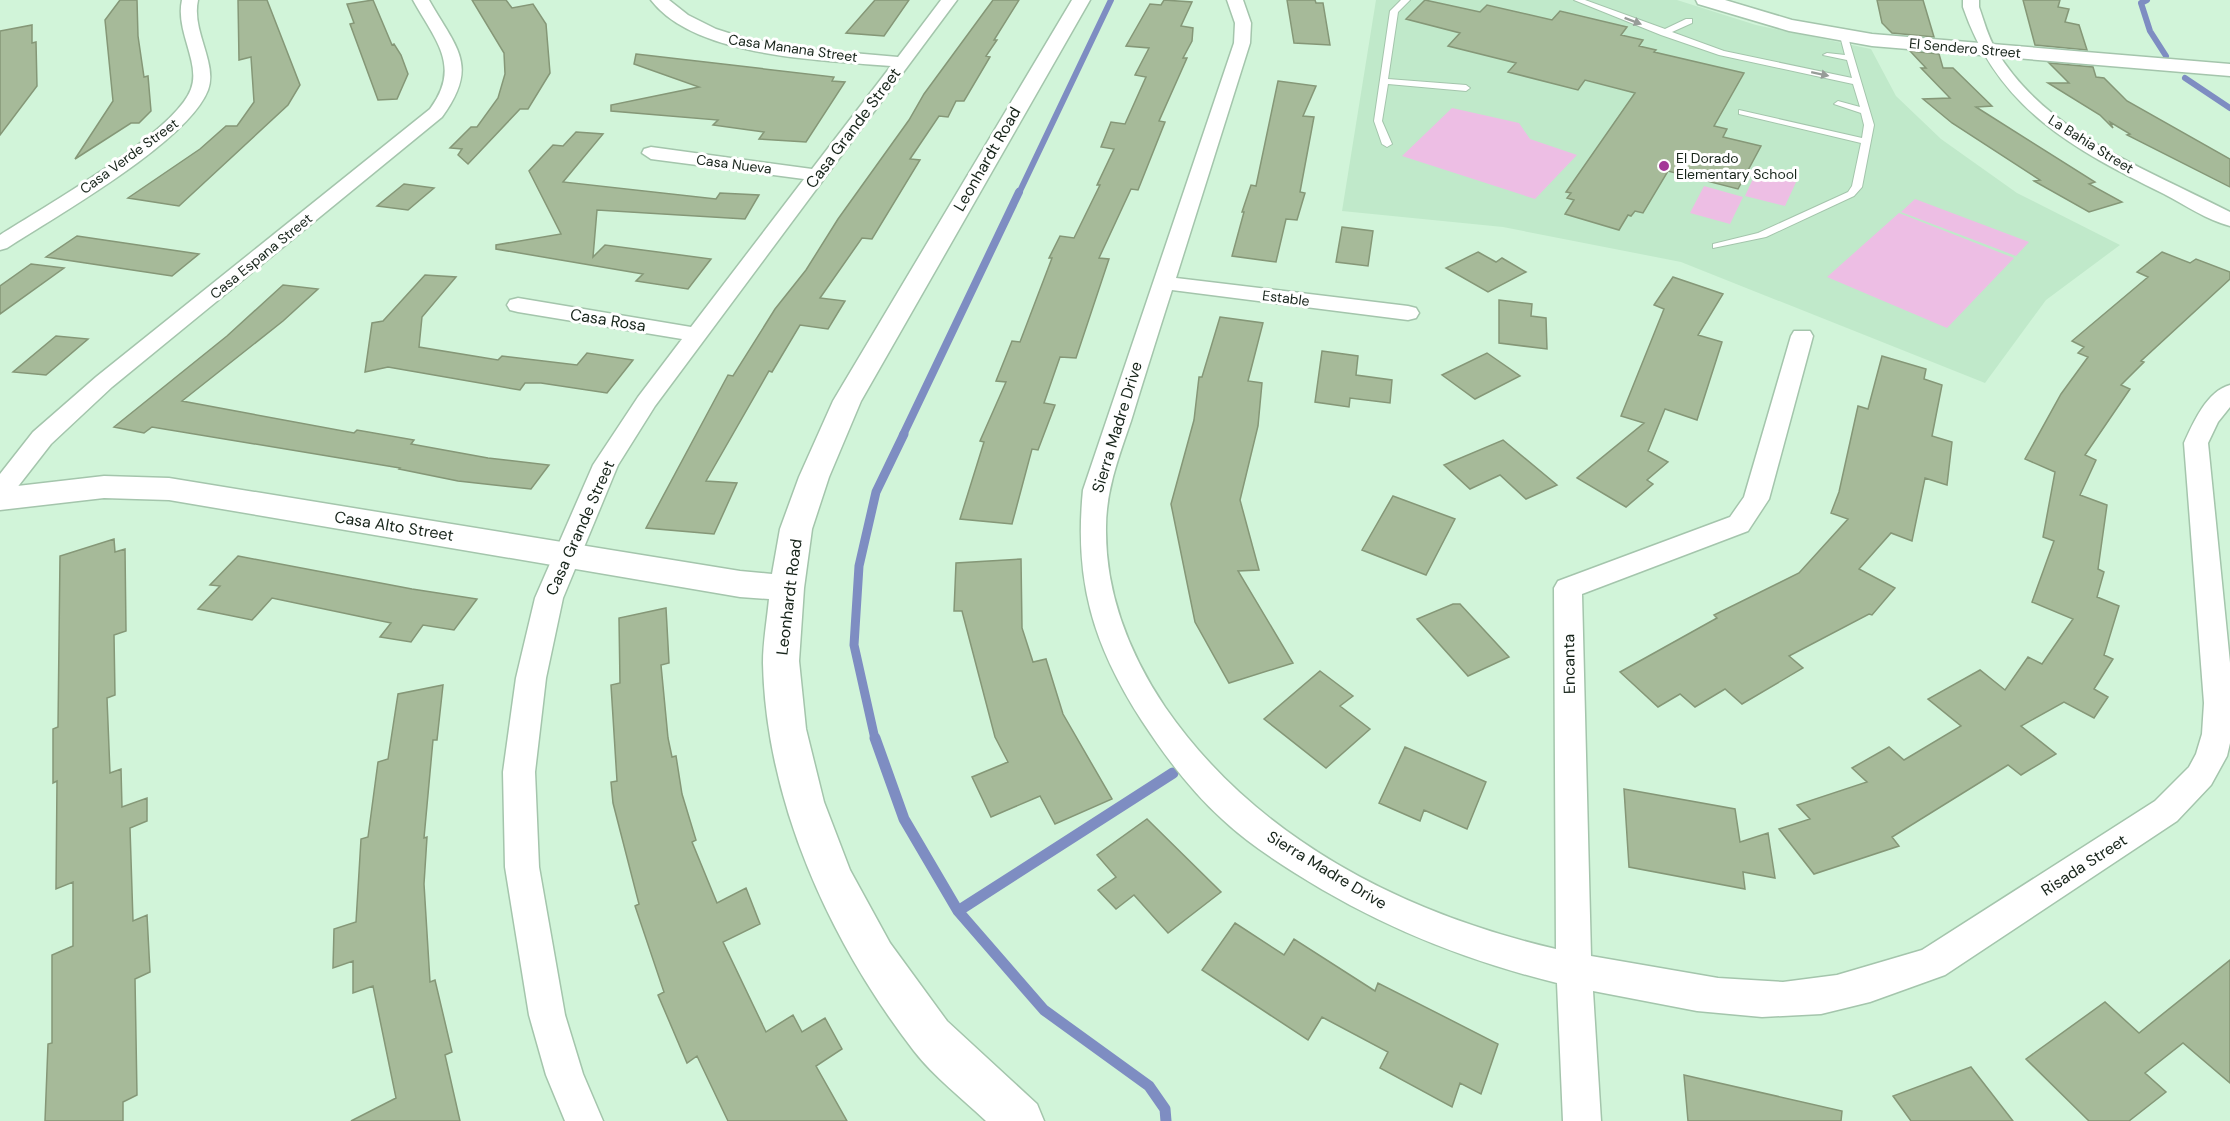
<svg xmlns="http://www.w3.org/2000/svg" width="2230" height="1121" viewBox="0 0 2230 1121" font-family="'DM Sans',sans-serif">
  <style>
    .built { fill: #c0e9ca }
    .green { fill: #edbee4 }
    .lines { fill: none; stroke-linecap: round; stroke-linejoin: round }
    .stream-far3 { stroke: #7e8dc2; stroke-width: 6 }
    .stream-far2 { stroke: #7e8dc2; stroke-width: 8 }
    .stream-far1 { stroke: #7e8dc2; stroke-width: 9 }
    .stream { stroke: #7e8dc2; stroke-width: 11 }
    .building { fill: #a6ba99; stroke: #859777; stroke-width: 1.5 }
    .service-casing { stroke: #a4c5ac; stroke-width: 2 }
    .minor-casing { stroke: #a4c5ac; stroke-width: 3 }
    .tertiary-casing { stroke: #a4c5ac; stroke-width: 3 }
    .service { fill: #fff; fill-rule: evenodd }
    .minor { fill: #fff; fill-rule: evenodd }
    .tertiary { fill: #fff; fill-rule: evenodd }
    .oneway { fill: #979c98 }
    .poi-dot { fill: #a43898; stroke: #fff; stroke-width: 2 }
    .labels { text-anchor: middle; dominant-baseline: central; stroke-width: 6; stroke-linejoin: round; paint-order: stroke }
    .far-street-label { font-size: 14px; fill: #17241a; stroke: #fff }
    .far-poi-label { font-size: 14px; fill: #17241a; stroke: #fff; text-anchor: start }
    .street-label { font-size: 16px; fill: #17241a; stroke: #fff }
  </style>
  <rect width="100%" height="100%" fill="#d1f4d9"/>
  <path class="built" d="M1376 0H1677L1756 25 1871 49 1896 96 1941 139 2017 193 2120 245 2046 300 1985 383 1681 262 1503 227 1342 211Z"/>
  <path class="green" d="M1452 108 1519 123 1530 139 1577 155 1535 199 1402 156Z
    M1757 170 1797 180 1785 206 1745 196Z
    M1704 186 1743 197 1730 224 1690 213Z
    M1915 199 2029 242 2016 256 1901 212Z
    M1899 213 2014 258 1947 328 1827 277Z"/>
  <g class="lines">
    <path class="stream-far3" d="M2147 0 2141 3 2150 31 2166 56
      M2185 78 2230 108
      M1019 193 1111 0"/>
    <path class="stream-far2" d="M903 435 1019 192"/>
    <path class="stream-far1" d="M875 739 854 645 859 566 876 492 904 434"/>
    <path class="stream" d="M875 738 904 819 958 911 1044 1010 1149 1086 1165 1109 1166 1121
      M958 911 1173 773"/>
  </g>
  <path class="building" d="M120 0H137L138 36 144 77 148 76 151 111 139 123H131L75 159 113 101 105 20Z
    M238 0H267L300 85 288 105 179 206 128 198 200 149 226 126H237L254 102 251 57 239 60Z
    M373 0 392 45 394 44 401 55 408 74 397 99 378 100 350 24 354 23 347 4Z
    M472 0H506L512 8 533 4 546 24 550 73 528 109H520L468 164 458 155 462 149 450 148 471 127H477L498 98 505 74 504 53Z
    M875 0H909L884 36 846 33Z
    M993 0H1019L994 40H997L986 56 990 57 964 101H956L948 117 939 116 910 159 920 160 872 239 862 238 820 298 845 301 828 329 800 325 772 372 769 371 706 481 737 483 714 534 646 528 728 375 733 376 775 309 806 270 838 219 909 120 924 94Z
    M1164 0 1192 2 1181 26 1193 28 1192 41 1183 58H1187L1159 121 1165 122 1138 190 1131 189 1099 258 1109 259 1076 358 1060 357 1044 403 1055 405 1038 450 1032 449 1012 524 960 519 984 442 980 441 1006 382 996 381 1012 341 1020 342 1052 258H1049L1060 236 1074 238 1100 185H1097L1114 149 1101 147 1111 122 1125 124 1146 77 1135 75 1149 48 1126 46 1150 4 1161 5Z
    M1287 0H1315L1316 3H1323L1330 45 1294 43Z
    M1425 0 1480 12 1487 5 1552 20 1560 11 1627 27 1621 35 1643 40 1639 46 1656 50 1654 52 1744 73 1714 126 1727 129 1723 137 1761 146 1738 189 1668 171 1643 213 1635 211 1631 216 1628 215 1619 230 1565 214 1574 200 1567 198 1571 193 1566 192 1635 93 1585 80 1578 90 1508 72 1516 63 1448 46 1460 33 1406 19Z
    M1877 0H1923L1934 37 1892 33 1882 23Z
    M2023 0H2060L2058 7 2069 9 2065 22 2079 25 2087 50 2035 45Z
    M32 25V43L36 42 37 86 0 135V31Z
    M1910 51 1939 54 1943 68H1953L1992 106 1976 107 2095 182 2089 184 2122 202 2089 212 2034 181 2040 180 1952 123 1923 99 1950 98 1921 68H1926Z
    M636 54 834 77 832 81 845 82 806 142 759 139 764 132 713 125 718 120 611 111V105L699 87 634 64Z
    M2049 63 2093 67 2096 77 2104 78 2127 101 2230 159V187L2127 135 2130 134 2110 122 2113 128 2100 115 2048 83H2069Z
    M1278 81 1316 86 1303 116 1314 117 1300 192 1305 193 1297 220 1286 219 1276 262 1232 256 1244 212H1242L1251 185 1256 186Z
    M576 132 603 134 563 182 716 199 720 193 759 195 745 219 597 210 593 257 605 245 711 259 688 289 636 281 643 274 496 249V245L561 234 529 171 553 145 563 146Z
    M404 184 434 188 408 210 377 206Z
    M1342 227 1373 231 1368 266 1336 262Z
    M77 236 199 254 172 276 46 257Z
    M1478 252 1496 262 1502 258 1526 272 1488 292 1446 268Z
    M2162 252 2190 263 2196 259 2230 272V279L2141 361 2144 362 2121 385 2130 389 2085 455 2096 460 2080 495 2107 505 2098 569 2104 572 2097 597 2119 606 2104 655 2113 659 2094 689 2108 697 2094 718 2064 702 2021 726 2056 754 2021 775 2008 765 1892 837 1899 846 1814 874 1779 829 1810 819 1797 805 1867 782 1852 768 1889 747 1904 760 1961 726 1928 699 1980 670 2005 690 2028 657 2042 664 2073 619 2032 602 2054 541 2043 537 2055 472 2025 459 2061 394 2088 357 2078 353 2084 347 2072 341 2148 277 2137 272Z
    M31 264 64 268 0 314V286Z
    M425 275 456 277 422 317 419 347 498 360 502 356 577 365 587 353 633 360 607 393 541 383H525L520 390 388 367 365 372 372 323 383 321Z
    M1673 277 1723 294 1698 335 1722 342 1697 420 1665 409 1648 451 1668 462 1647 480 1653 484 1626 507 1577 478 1644 423 1621 416 1664 309 1654 305Z
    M283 285 318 289 283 321 182 401 354 433 357 430 414 440 411 444 488 458 549 465 531 489 458 481 399 469 400 468 152 427 144 433 114 427 227 336Z
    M1499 300 1532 304 1531 316 1546 318 1547 349 1499 343Z
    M1220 317 1263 323 1248 381 1262 383 1258 426 1240 500 1259 570 1238 571 1293 663 1229 683 1195 622 1171 504 1194 420 1199 377H1202Z
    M56 336 88 339 46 375 13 372Z
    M1322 351 1358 356 1356 375 1392 380 1390 403 1350 398 1349 407 1315 402Z
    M1487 353 1520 376 1475 399 1442 375Z
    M1882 356 1926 369 1924 379 1942 385 1932 436 1952 442 1947 485 1925 478 1912 541 1891 533 1859 569 1895 588 1872 615 1869 614 1789 656 1803 668 1742 704 1725 689 1695 707 1680 694 1658 707 1620 672 1717 618 1714 615 1799 573 1848 519 1831 513 1839 492 1858 406 1868 409Z
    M1503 440 1557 485 1526 499 1500 475 1470 489 1444 465Z
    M1393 496 1455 519 1426 575 1362 550Z
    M114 539 115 552 125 549 126 631 114 635 115 695 107 698 110 773 121 769 122 807 147 798V821L130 828 133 921 147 915 150 972 135 979 137 1095 123 1102V1121H45L48 1044 52 1043V955L73 946V882L56 889 57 781 53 783V729L58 727 60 556Z
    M238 556 412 589 477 599 454 630 423 625 411 642 380 637 391 623 272 598 252 620 198 609 220 586 210 585Z
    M1021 559 1022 628 1033 662 1046 659 1063 714 1112 799 1055 824 1040 796 991 817 972 777 1008 762 995 737 962 611H954L956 563Z
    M1453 604H1460L1509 657 1468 676 1417 619Z
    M666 608 669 663 661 665 668 738 672 757 676 756 682 794 696 840 692 842 717 903 746 888 760 924 723 942 766 1032 793 1015 802 1032 825 1018 842 1049 816 1066 847 1121H728L697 1056 687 1063 658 995 664 992 635 906 639 904 613 803 611 782 617 781 611 685 620 683 619 618Z
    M1320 671 1353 696 1340 706 1370 729 1326 768 1264 719Z
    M443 685 437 740H433L424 838 427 837 424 884 430 982 435 980 452 1052 445 1055 460 1121H351L396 1098 373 986 353 993V961L333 968 334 929 356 922 361 839 368 837 378 762 388 759 398 694Z
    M1405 747 1486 782 1467 829 1424 810 1420 821 1379 803Z
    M1624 789 1735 809 1740 842 1768 833 1775 878 1743 872 1745 889 1629 867Z
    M1147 819 1221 892 1168 933 1134 895 1116 909 1098 890 1116 877 1097 855Z
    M1235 923 1284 955 1294 939 1375 991 1378 983 1498 1044 1481 1094 1460 1083 1452 1107 1380 1068 1388 1052 1322 1017 1308 1040 1202 970Z
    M2230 960V1083L2183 1043 2145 1073 2166 1092 2129 1121H2089L2026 1059 2105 1002 2139 1033Z
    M1971 1067 2013 1121H1911L1893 1096Z
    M1684 1075 1842 1111 1841 1121H1688Z"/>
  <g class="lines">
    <defs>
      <path id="service" d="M1401 0H1410L1398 12 1388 79 1466 85 1470 88 1466 91 1388 84 1382 121 1392 144 1387 147 1382 144 1374 121 1390 11Z
        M1574 0H1585L1665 29 1686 19H1692V23L1672 32 1724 51 1852 78 1847 60 1823 55 1827 53 1845 55 1840 36 1847 34 1874 125 1862 187 1854 196 1766 237 1713 248V244L1758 233 1848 192 1852 186 1861 143 1739 114V110L1862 138 1864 125 1861 113 1834 104 1838 101 1860 107 1853 84 1719 55 1661 35Z"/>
      <path id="minor" d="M182 0H198C191 31 218 63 208 90 188 142 56 216 7 248L0 250V235C42 208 175 133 191 89 201 63 175 31 182 0Z
        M413 0H429C456 48 480 65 442 117L112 387 51 444 9 498 0 501V474L33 432 96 377 430 109C462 66 435 40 413 0Z
        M651 0H669L688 15 716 29 744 38 807 49 898 57 941 0H957L655 406 618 465 563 598 546 678 535 772 539 867 565 1015 583 1074 603 1121H565L546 1075 529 1015 505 867 503 772 516 678 535 598 593 465 638 397 682 339 518 312 510 310 507 305 510 300 518 298 691 327 804 179 651 159 642 153 644 149 651 147 812 169 891 66C824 60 695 58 651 0Z
        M1227 0H1243L1251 23 1250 43 1176 278 1408 306 1416 308 1419 313 1416 318 1408 320 1172 290C1158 334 1144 378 1131 421 1119 456 1106 490 1106 527 1105 593 1129 653 1165 707 1256 839 1403 913 1556 949L1554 588 1558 581 1730 517 1744 497 1791 336 1794 331H1810L1813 336 1769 499 1748 531 1582 594 1591 956 1718 978 1783 982 1837 975 1922 950 2155 801 2189 767 2196 754 2202 734 2204 703 2184 443C2193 423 2207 391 2230 385V407L2218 422 2208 443 2230 663V743L2227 756 2211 785 2177 821 1945 975 1870 1002 1821 1014 1762 1017 1697 1011 1593 991 1601 1121H1563L1557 983C1463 960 1377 925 1295 873 1270 857 1244 840 1222 819 1191 791 1165 756 1142 721 1093 645 1074 581 1083 490L1234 43 1235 23Z
        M1963 0H1979V7C1984 21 1988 37 1996 50 2046 134 2147 169 2230 212V226C2207 220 2185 205 2164 194 2073 149 1998 109 1963 7Z"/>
      <path id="tertiary" d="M1072 0H1090L861 401 829 477 812 529 804 588 799 661 806 729 824 802 850 870 890 943 947 1021 1037 1104 1044 1121H986C963 1099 934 1077 914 1051 830 942 766 802 763 663 763 642 767 620 769 599L740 597 169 500 104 498 0 510V488L104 476 169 478 740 571 772 574 780 529 799 477 833 401Z
        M1696 0H1725L1792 20 1872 34 2230 64V76L1872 46 1789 31 1698 4Z"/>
    </defs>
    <use href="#service" class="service-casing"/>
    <use href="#minor" class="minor-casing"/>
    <use href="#tertiary" class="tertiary-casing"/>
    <use href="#service" class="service"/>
    <use href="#minor" class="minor"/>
    <use href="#tertiary" class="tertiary"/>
  </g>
  <defs><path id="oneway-solid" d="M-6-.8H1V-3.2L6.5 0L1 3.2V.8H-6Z" transform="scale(1.5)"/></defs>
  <g class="oneway">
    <use href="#oneway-solid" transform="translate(1633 21) rotate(21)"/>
    <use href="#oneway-solid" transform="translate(1820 74) rotate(12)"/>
  </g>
  <circle class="poi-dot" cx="1664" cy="166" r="6"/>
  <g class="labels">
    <g class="far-street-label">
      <text transform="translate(793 48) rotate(8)">Casa Manana Street</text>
      <text transform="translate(1965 48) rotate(5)">El Sendero Street</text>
      <text transform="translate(2091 144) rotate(32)">La Bahia Street</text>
      <text transform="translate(129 156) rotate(-36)">Casa Verde Street</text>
      <text transform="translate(734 164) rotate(7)">Casa Nueva</text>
      <text transform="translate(261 256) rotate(-39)">Casa Espana Street</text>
      <text transform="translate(1286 298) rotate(7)">Estable</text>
    </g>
    <g class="far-poi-label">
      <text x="1676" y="158">El Dorado<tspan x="1676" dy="16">Elementary School</tspan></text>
    </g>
    <g class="street-label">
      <text transform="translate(853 128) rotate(-53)">Casa Grande Street</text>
      <text transform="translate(987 159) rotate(-60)">Leonhardt Road</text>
      <text transform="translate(608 320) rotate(9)">Casa Rosa</text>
      <text transform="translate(1117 427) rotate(-73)">Sierra Madre Drive</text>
      <text transform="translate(394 526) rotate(9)">Casa Alto Street</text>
      <text transform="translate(580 528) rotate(-66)">Casa Grande Street</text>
      <text transform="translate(789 597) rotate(-83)">Leonhardt Road</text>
      <text transform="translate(1569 664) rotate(-91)">Encanta</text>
      <text transform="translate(2084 865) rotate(-33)">Risada Street</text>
      <text transform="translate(1327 870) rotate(31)">Sierra Madre Drive</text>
    </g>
  </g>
</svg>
